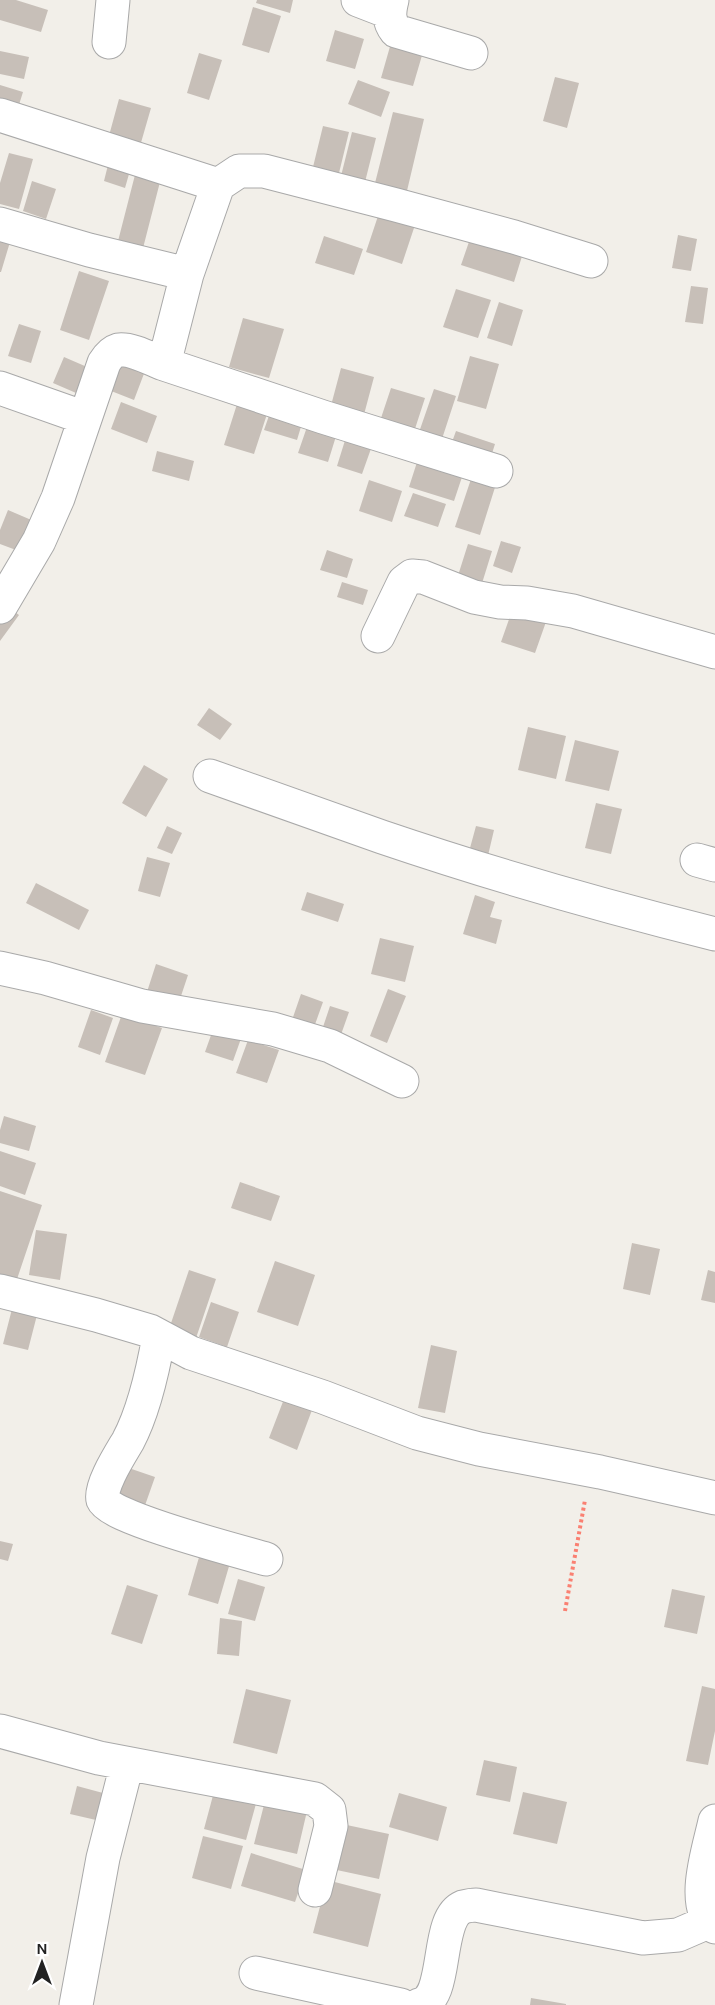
<svg xmlns="http://www.w3.org/2000/svg" width="715" height="2005" viewBox="0 0 715 2005" font-family="Karla,sans-serif">
  <style>
    .building { fill: #c7bfb8 }
    .lines { fill: none; stroke-linecap: round; stroke-linejoin: round }
    .minor-casing { stroke: #a9a9a9; stroke-width: 35 }
    .path { stroke: #fa8072; stroke-width: 4; stroke-dasharray: 3 3; stroke-linecap: butt }
    .minor { stroke: #fff; stroke-width: 33 }
  </style>
  <rect width="100%" height="100%" fill="#f2efe9"/>
  <path class="building" d="M0 0H16L48 10 41 32 0 20Z
    M257 0H293L290 13 256 3Z
    M253 7 281 16 269 53 242 45Z
    M335 30 364 39 355 69 326 61Z
    M391 43 423 52 413 86 381 78Z
    M0 51 29 57 24 79 0 74Z
    M199 53 222 60 209 100 187 93Z
    M555 77 579 83 567 128 543 121Z
    M358 80 390 92 381 117 348 104Z
    M0 85 23 92 17 111 0 105Z
    M119 99 151 108 138 153 107 143Z
    M393 112 424 119 406 195 374 187Z
    M323 126 349 132 339 173 313 167Z
    M352 132 376 138 365 182 341 176Z
    M9 153 33 159 19 209 0 204V183Z
    M109 161 131 167 125 188 104 181Z
    M136 171 161 178 142 252 117 245Z
    M32 181 56 189 46 219 23 211Z
    M381 207 417 219 402 264 366 252Z
    M0 228 13 232 1 272H0Z
    M678 235 697 239 691 271 672 268Z
    M324 236 363 249 354 275 315 263Z
    M471 236 523 253 514 282 461 265Z
    M79 271 109 281 89 340 60 330Z
    M691 286 708 288 703 324 685 322Z
    M456 289 491 300 478 338 443 327Z
    M499 302 523 310 512 346 487 338Z
    M243 318 284 329 269 378 229 367Z
    M19 324 41 331 31 363 8 356Z
    M470 356 499 364 486 409 457 401Z
    M64 357 94 370 83 396 53 383Z
    M113 358 145 371 134 400 101 387Z
    M341 368 374 377 362 422 329 413Z
    M391 388 425 398 412 438 378 427Z
    M434 389 456 396 440 445 417 438Z
    M238 401 268 411 254 454 224 445Z
    M121 402 157 416 147 443 111 429Z
    M271 410 303 420 297 440 264 430Z
    M308 424 337 433 328 462 298 453Z
    M456 431 495 444 488 466 448 453Z
    M347 434 373 443 362 474 337 466Z
    M157 451 194 461 189 481 152 471Z
    M419 456 464 471 454 501 409 487Z
    M473 473 497 481 480 535 455 527Z
    M369 480 402 491 392 522 359 511Z
    M413 493 446 504 438 527 404 516Z
    M8 510 36 522 24 553 0 544V530Z
    M501 541 521 547 512 573 493 566Z
    M468 544 492 551 479 593 455 585Z
    M327 550 353 559 347 578 320 570Z
    M342 582 368 590 363 605 337 597Z
    M7 606 19 615 0 641V615Z
    M513 608 547 619 535 653 501 642Z
    M209 708 232 724 220 740 197 725Z
    M528 727 566 736 556 779 518 770Z
    M575 740 619 751 609 791 565 781Z
    M144 765 168 779 146 817 122 803Z
    M596 803 622 809 611 854 585 848Z
    M167 826 182 833 172 854 157 848Z
    M476 826 494 830 486 864 467 859Z
    M147 857 170 863 160 897 138 891Z
    M36 883 89 910 79 930 26 903Z
    M307 892 344 904 338 922 301 910Z
    M475 895 495 902 490 917 502 920 496 944 463 934Z
    M380 938 414 946 405 982 371 974Z
    M156 964 188 975 178 1005 146 995Z
    M388 989 406 996 387 1043 370 1036Z
    M301 994 323 1002 313 1030 291 1023Z
    M330 1006 349 1012 338 1043 320 1036Z
    M91 1010 113 1018 100 1055 78 1047Z
    M122 1014 162 1028 145 1075 105 1062Z
    M215 1024 243 1033 233 1061 205 1052Z
    M248 1040 279 1050 267 1083 236 1073Z
    M4 1116 36 1126 29 1151 0 1143V1130Z
    M0 1151 36 1163 25 1195 0 1186Z
    M240 1182 280 1196 271 1221 231 1208Z
    M0 1191 42 1205 15 1285 0 1280Z
    M36 1230 67 1234 60 1280 29 1275Z
    M632 1243 660 1249 650 1295 623 1289Z
    M275 1261 315 1275 298 1326 257 1312Z
    M189 1270 216 1279 195 1341 168 1332Z
    M708 1270 715 1272V1303L701 1300Z
    M211 1302 239 1312 227 1347 199 1337Z
    M12 1309 37 1315 28 1350 3 1344Z
    M431 1345 457 1351 445 1413 418 1408Z
    M284 1399 312 1410 297 1450 269 1438Z
    M117 1464 155 1477 143 1511 105 1498Z
    M0 1541 13 1544 8 1561 0 1559Z
    M202 1547 232 1556 218 1604 188 1595Z
    M238 1579 265 1587 255 1621 228 1614Z
    M127 1585 158 1595 142 1644 111 1634Z
    M672 1589 705 1596 697 1634 664 1627Z
    M220 1618 242 1621 239 1656 217 1654Z
    M702 1686 715 1689V1731L708 1765 686 1761Z
    M246 1689 291 1700 277 1754 233 1743Z
    M484 1760 517 1767 510 1802 476 1795Z
    M77 1786 103 1793 96 1820 70 1814Z
    M215 1788 257 1800 246 1840 204 1829Z
    M523 1792 567 1802 557 1844 513 1834Z
    M399 1793 447 1807 438 1841 389 1827Z
    M265 1801 307 1811 297 1854 254 1844Z
    M342 1824 389 1834 379 1879 332 1869Z
    M203 1836 243 1846 231 1889 192 1878Z
    M251 1853 306 1870 295 1902 241 1886Z
    M327 1880 381 1894 368 1947 313 1933Z
    M531 1998 566 2004V2005H530Z"/>
  <g class="lines">
    <defs>
      <path id="minor" d="M358 0 389 12
        M392 0C389 12 388 21 396 31L471 53
        M109 42 113 0
        M0 115 218 185
        M0 224 89 250 187 274 164 364C151 359 131 348 118 350 111 352 107 358 104 363L58 498 39 541 0 607
        M187 274 218 185 239 171H264L396 205 514 237 591 261
        M164 364 323 417 496 471
        M0 388 85 418
        M378 636 404 582 412 576 423 577 474 597 500 602 527 603 573 611 715 652
        M210 776C267 796 324 817 382 837 491 874 603 906 715 934
        M697 860 715 865
        M0 968 45 978 142 1006 273 1029 330 1046 402 1081
        M0 1291 96 1315 150 1331 191 1353 323 1397 417 1433 479 1449 600 1472 715 1498
        M159 1336C153 1370 144 1411 128 1441 121 1453 99 1487 103 1500 110 1518 242 1552 266 1559
        M0 1731 99 1758 315 1799 329 1810 331 1826 315 1890
        M715 1821C709 1849 689 1906 715 1927
        M256 1973 401 2005
        M76 2005 103 1858 127 1764
        M419 2005C450 1999 434 1919 463 1907 467 1906 472 1905 476 1905L643 1938 678 1935 708 1922"/>
    </defs>
    <use href="#minor" class="minor-casing"/>
    <path class="path" d="M565 1611 585 1500"/>
    <use href="#minor" class="minor"/>
  </g>
  <g transform="translate(42 1963)" stroke="#ffffff" stroke-width="4.5" paint-order="stroke">
  <path d="M0-4.5L10 22L0 15L-10 22Z" fill="#222222"/>
  <text y="-9" font-size="16" font-weight="bold" text-anchor="middle" fill="#222222">N</text>
  </g>
</svg>
